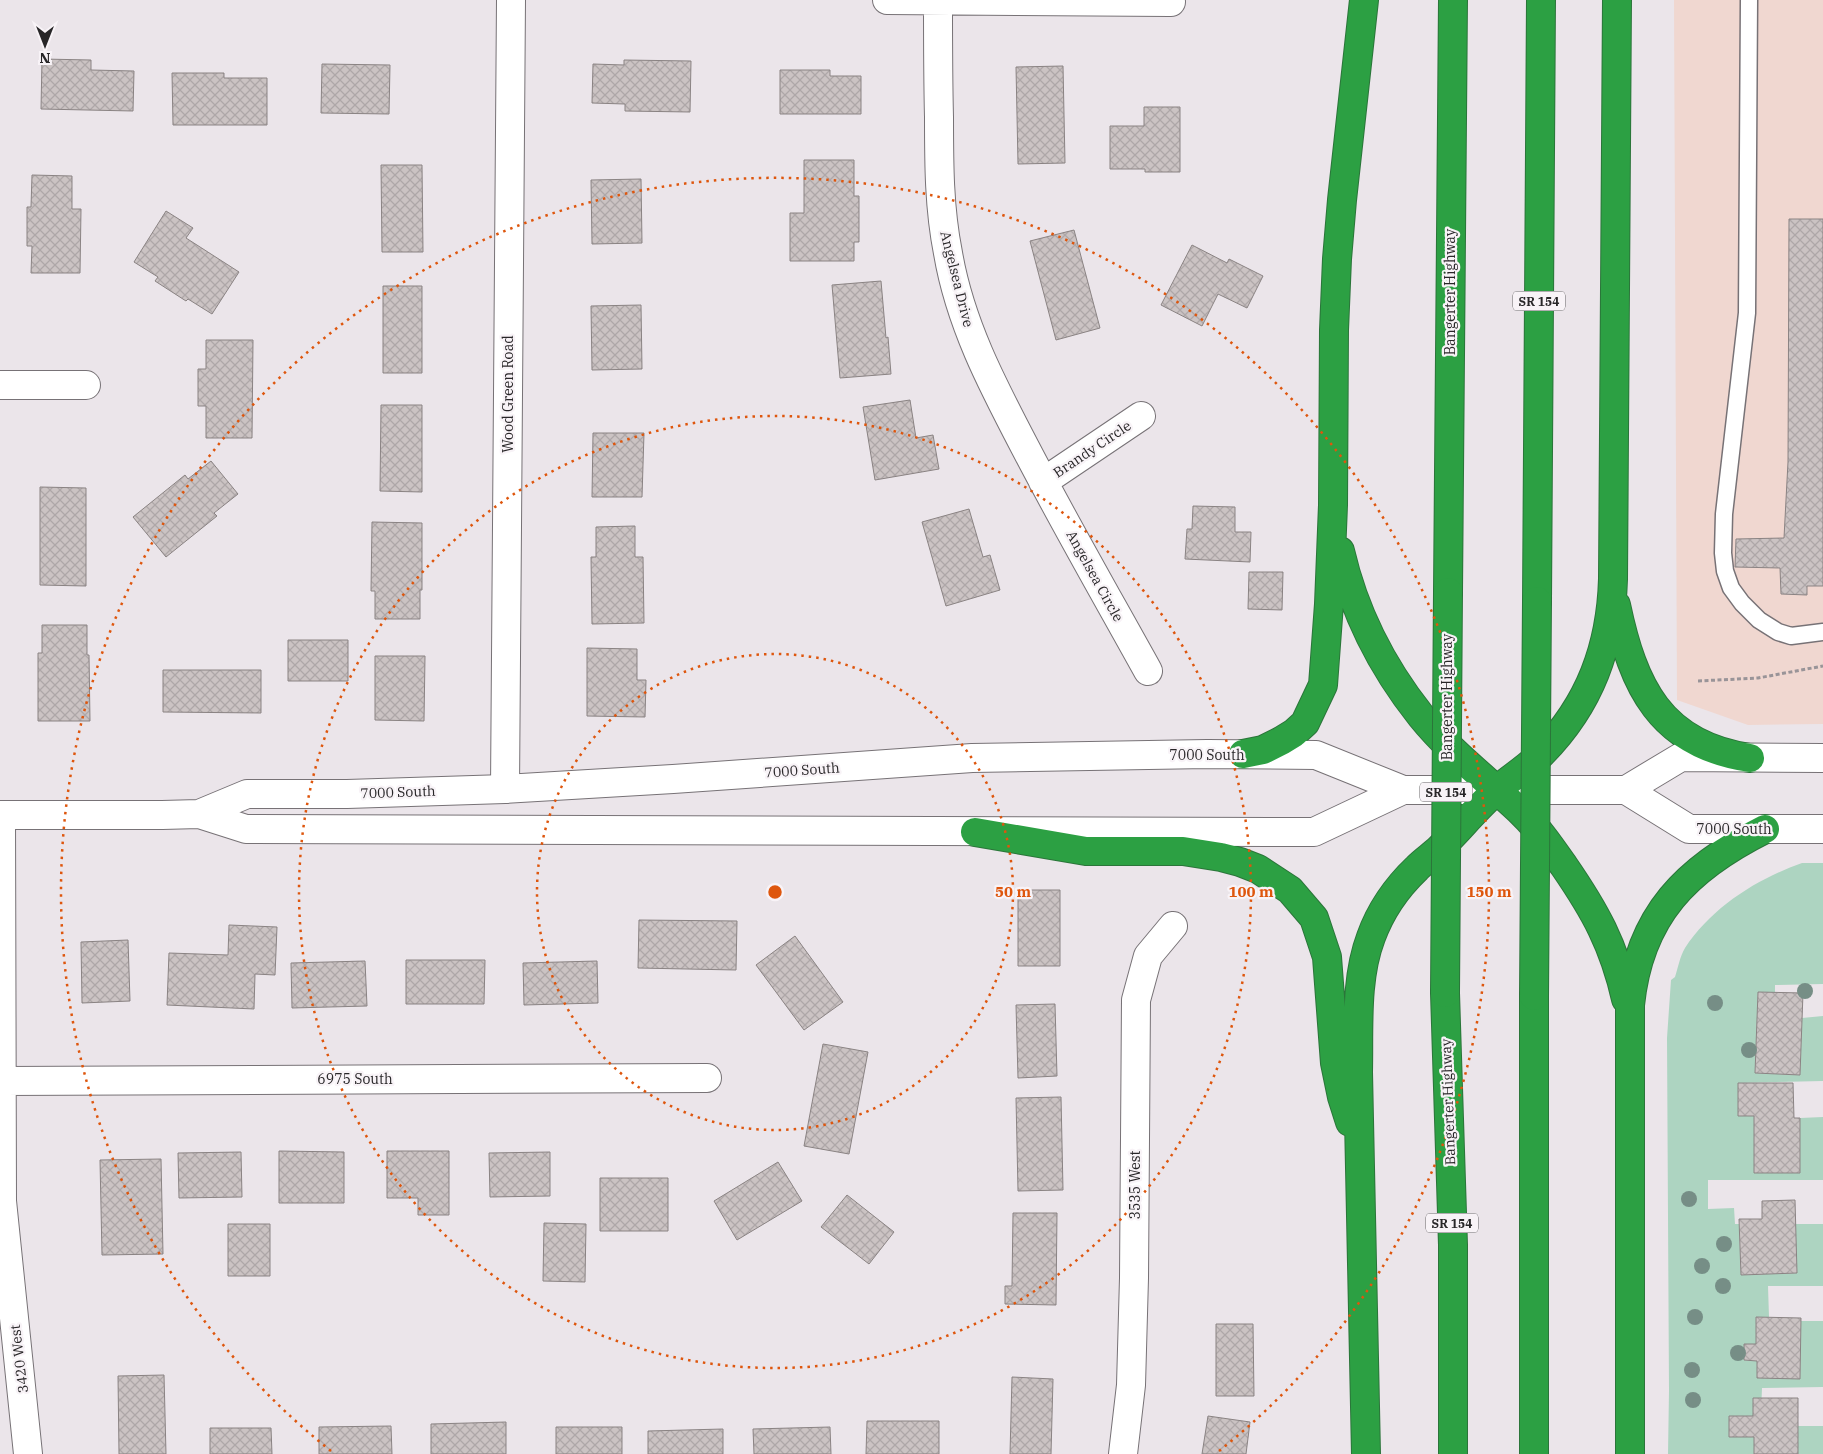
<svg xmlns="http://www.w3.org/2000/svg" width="1823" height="1454" viewBox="0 0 1823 1454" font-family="'IBM Plex Serif',serif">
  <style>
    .commercial { fill: #f0d7d0 }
    .grass { fill: #add4c1 }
    .building { fill: url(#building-cross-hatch); stroke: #8a8383 }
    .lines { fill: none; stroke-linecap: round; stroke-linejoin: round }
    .lane-casing { stroke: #777276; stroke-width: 19 }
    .street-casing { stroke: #777276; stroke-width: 30 }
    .secondary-casing { stroke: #777276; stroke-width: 30 }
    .highway-casing { stroke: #2b753a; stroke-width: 30 }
    .path { stroke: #999498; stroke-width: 3; stroke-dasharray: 4 2.5; stroke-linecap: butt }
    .lane { stroke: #fff; stroke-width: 16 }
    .street { stroke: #fff; stroke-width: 28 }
    .secondary { stroke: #fff; stroke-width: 28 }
    .highway { stroke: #2ca043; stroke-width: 28 }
    .highway-bridge-casing { stroke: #2b753a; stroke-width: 30; stroke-linecap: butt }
    .highway-bridge { stroke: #2ca043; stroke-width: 28 }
    .tree { fill: #768e86 }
    .ring { fill: none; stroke: #de560d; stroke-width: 2.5; stroke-dasharray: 2.5 5 }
    .labels { text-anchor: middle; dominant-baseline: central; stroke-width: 4.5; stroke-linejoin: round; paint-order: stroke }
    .shield { fill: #f8f3f7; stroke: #666466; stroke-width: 1 }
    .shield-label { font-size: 12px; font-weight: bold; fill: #282628 }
    .street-label { font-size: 14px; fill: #282628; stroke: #f8f3f7 }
    .centre { fill: #de560d; stroke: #f8f3f7; stroke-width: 2.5 }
    .ring-label { font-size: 15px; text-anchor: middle; font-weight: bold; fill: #de560d; stroke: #f8f3f7; stroke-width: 4.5; stroke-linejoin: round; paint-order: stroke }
  </style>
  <defs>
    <pattern id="building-cross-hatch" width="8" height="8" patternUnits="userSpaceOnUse" patternTransform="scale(1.25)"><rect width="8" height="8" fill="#cbc3c3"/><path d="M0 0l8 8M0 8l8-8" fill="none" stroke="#aea7a8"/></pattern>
  </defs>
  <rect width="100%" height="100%" fill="#ebe5ea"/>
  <path class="commercial" d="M1674 0H1823V724L1748 725 1677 700Z"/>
  <path class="grass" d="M1802 863H1823V984L1775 985V993L1758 992 1755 1073 1800 1075 1802 1018 1823 1016V1081L1738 1083V1116H1754L1755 1173H1800V1118L1823 1117V1180H1708V1209L1734 1208 1735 1224H1739L1741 1275 1797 1273 1795 1224H1823V1286H1768L1769 1317H1756V1344H1744V1360L1757 1361V1378H1800L1801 1321H1823V1387L1762 1388C1762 1410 1754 1431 1754 1454H1668L1669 1391 1667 1038 1671 980 1675 977C1678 968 1680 956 1685 948 1712 907 1757 879 1802 863Z
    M1798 1426H1823V1454H1798Z"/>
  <path class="building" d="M42 59 91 60V70L134 71 133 111 41 109Z
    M624 60 691 61 690 112 625 111V104L592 103 593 64 624 65Z
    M322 64 390 65 389 114 321 113Z
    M1063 66 1065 163 1018 164 1016 67Z
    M780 70H830V76H861V114H780Z
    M172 73H224V78H267V125H173Z
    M1144 107H1180V172H1145V169H1110V126H1144Z
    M804 160H854V196H859V242H854V261H790V213H804Z
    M381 165H422L423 252H382Z
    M32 175 72 176V209H81L80 273H31L32 246H27V207H31Z
    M641 179 642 243 592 244 591 180Z
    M166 211 193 228 186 238 239 272 212 314 188 299 186 301 155 281 158 277 134 262Z
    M1789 219H1823V586H1807V595L1781 594 1780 568 1735 567 1736 539 1784 538 1788 462Z
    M1074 230 1100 328 1056 340 1030 241Z
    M1192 245 1227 263 1229 259 1263 276 1247 308 1218 294 1202 326 1161 305Z
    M881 281 886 338 888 337 891 374 840 378 832 285Z
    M383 286H422V373H383Z
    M641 305 642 369 592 370 591 306Z
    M206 340H253L252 438H206V406H198V369H206Z
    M910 400 916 438 933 435 939 469 875 480 863 407Z
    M381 405H422V492L380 491Z
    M593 433H644L642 497H592Z
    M211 461 238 494 214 513 217 516 166 557 133 517 185 475 188 479Z
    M40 487 86 488V586L40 585Z
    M1193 506 1235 507V532H1251L1250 562 1185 559 1187 529H1192Z
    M969 509 983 557 990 555 1000 590 946 606 922 522Z
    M372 522 422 523V590H420V619H375V591H371Z
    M635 526V557H643L644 623 592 624 591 557H596V527Z
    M1249 572H1283L1282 610 1248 609Z
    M42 625H87V655H89L90 721H38V653H42Z
    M288 640H348V681H288Z
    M587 648 637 649V680H646L645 717 587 716Z
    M375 656H425L424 721 375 720Z
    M163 670H261V713L163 712Z
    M1018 890H1060V966H1018Z
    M639 920 737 921 736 970 638 968Z
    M229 925 277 927 275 975 255 974 254 1009 167 1005 169 953 228 955Z
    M795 936 843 1002 804 1030 756 965Z
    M128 940 130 1001 82 1003 81 942Z
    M406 960H485L484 1004H406Z
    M365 961 367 1006 292 1008 291 963Z
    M597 961 598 1003 524 1005 523 963Z
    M1758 992 1803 993 1800 1075 1755 1073Z
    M1055 1004 1057 1076 1018 1078 1016 1005Z
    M823 1044 868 1052 849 1154 804 1146Z
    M1738 1083H1793L1794 1118H1800V1173H1754V1116H1738Z
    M1061 1097 1063 1190 1018 1191 1016 1098Z
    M279 1151 344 1152V1203H279Z
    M387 1151H449V1215H418V1198H387Z
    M241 1152 242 1197 179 1198 178 1153Z
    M550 1152V1196L490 1197 489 1153Z
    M161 1159 163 1254 102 1255 100 1160Z
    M778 1162 802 1201 737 1240 714 1201Z
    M600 1178H668V1231H600Z
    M847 1195 894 1232 869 1264 821 1227Z
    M1795 1200 1797 1273 1741 1275 1739 1219H1762V1201Z
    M1013 1213H1057L1056 1305 1005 1304V1286H1012Z
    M544 1223 586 1224 585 1282 543 1281Z
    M228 1224H270V1276H228Z
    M1756 1317 1801 1318 1800 1379 1757 1378V1361L1744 1360V1344H1756Z
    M1216 1324H1253L1254 1396H1216Z
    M164 1375 166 1454H119L118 1376Z
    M1012 1377 1053 1379 1051 1454H1010Z
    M1753 1398H1798V1454H1754V1437H1729V1416H1753Z
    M1208 1416 1250 1422 1246 1454H1202Z
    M867 1421H939V1454H866Z
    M506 1422V1454H431V1424Z
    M391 1426 392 1454H319V1427Z
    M556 1427H622V1454H556Z
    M830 1427 831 1454H754L753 1429Z
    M210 1428H271L272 1454H210Z
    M723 1429V1454H648V1431Z"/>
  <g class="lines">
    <defs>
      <path id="lane" d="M1749 0 1747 313 1724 514 1723 553 1725 571 1731 588 1742 603 1759 620 1778 632 1791 636 1823 632"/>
      <path id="street" d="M887 0 1171 2
        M938 0C938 39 938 78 939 117 939 163 939 208 948 253 960 324 993 386 1026 449 1065 524 1107 597 1148 671
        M0 385H86
        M1043 482 1141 416
        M505 789 511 0
        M1 815 2 1201 28 1454
        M2 1081 707 1078
        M1123 1454 1131 1385 1134 1278 1136 1000 1148 956 1173 926"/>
      <path id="secondary" d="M1626 790 1689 829H1823
        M199 814 246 829 1314 832 1403 790
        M0 815H162L199 814 247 794H347L505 789 673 779 972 758 1207 754 1316 755 1403 790H1626L1681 757 1823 758"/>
      <path id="highway" d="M1340 551C1354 612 1382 667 1421 716 1450 752 1486 779 1519 810 1537 827 1550 846 1564 866 1595 911 1614 945 1626 999
        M1448 592 1453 0
        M1537 601 1541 0
        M1616 605C1633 686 1660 745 1750 758
        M1243 754 1263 750 1281 741 1294 733 1305 723 1323 685 1329 604 1333 505 1334 330 1337 259 1342 200 1364 0
        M975 832 1086 851H1183L1221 857 1240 862 1258 869 1290 890 1314 918 1327 957 1335 1063 1342 1097 1350 1122
        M1445 993 1453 1245V1454
        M1534 996V1454
        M1366 1454 1358 1072C1359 1028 1355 979 1371 937 1380 912 1397 887 1417 868 1423 862 1430 857 1437 851 1458 831 1476 808 1498 789 1512 777 1529 767 1542 753 1590 704 1611 647 1613 579L1617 0
        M1630 1454V1005C1639 915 1687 868 1765 829"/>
    </defs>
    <use href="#lane" class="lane-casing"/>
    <use href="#street" class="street-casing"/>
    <use href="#secondary" class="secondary-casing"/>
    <use href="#highway" class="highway-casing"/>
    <path class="path" d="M1698 681 1758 678 1823 666"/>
    <use href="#lane" class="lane"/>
    <use href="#street" class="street"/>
    <use href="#secondary" class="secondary"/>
    <use href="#highway" class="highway"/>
    <defs>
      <path id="highway-bridge" d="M1445 993 1448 592
        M1534 996 1537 601"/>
    </defs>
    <use href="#highway-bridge" class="highway-bridge-casing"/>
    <use href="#highway-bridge" class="highway-bridge"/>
  </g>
  <g class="tree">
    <circle cx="1805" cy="991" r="8"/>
    <circle cx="1715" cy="1003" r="8"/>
    <circle cx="1749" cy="1050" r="8"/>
    <circle cx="1689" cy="1199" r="8"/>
    <circle cx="1724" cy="1244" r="8"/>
    <circle cx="1702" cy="1266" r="8"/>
    <circle cx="1723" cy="1286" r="8"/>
    <circle cx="1695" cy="1317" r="8"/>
    <circle cx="1738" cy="1353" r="8"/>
    <circle cx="1692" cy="1370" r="8"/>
    <circle cx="1693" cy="1400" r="8"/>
  </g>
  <g class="ring">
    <circle cx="775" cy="892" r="238"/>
    <circle cx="775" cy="892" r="476"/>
    <path d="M331 1451A714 714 0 1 1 1219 1451"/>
  </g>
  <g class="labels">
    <g class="shield">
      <rect x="1513" y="291.5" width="52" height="19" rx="4"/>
      <rect x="1420" y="782.5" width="52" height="19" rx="4"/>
      <rect x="1426" y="1213.5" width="52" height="19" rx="4"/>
    </g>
    <g class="shield-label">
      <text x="1539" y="301">SR 154</text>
      <text x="1446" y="792">SR 154</text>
      <text x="1452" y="1223">SR 154</text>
    </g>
    <g class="street-label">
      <text transform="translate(957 279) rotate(76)">Angelsea Drive</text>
      <text transform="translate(1450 292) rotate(-90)">Bangerter Highway</text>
      <text transform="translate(508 394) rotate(-90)">Wood Green Road</text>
      <text transform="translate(1092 449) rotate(-34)">Brandy Circle</text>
      <text transform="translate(1095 576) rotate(61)">Angelsea Circle</text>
      <text transform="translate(1447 697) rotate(-90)">Bangerter Highway</text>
      <text x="1207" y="755">7000 South</text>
      <text transform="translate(802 770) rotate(-4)">7000 South</text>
      <text transform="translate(398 792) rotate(-2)">7000 South</text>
      <text x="1734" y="829">7000 South</text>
      <text x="355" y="1079">6975 South</text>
      <text transform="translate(1448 1102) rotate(-92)">Bangerter Highway</text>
      <text transform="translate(1135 1185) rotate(-90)">3535 West</text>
      <text transform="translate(19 1359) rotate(-97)">3420 West</text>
    </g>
  </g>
  <circle cx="775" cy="892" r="8" class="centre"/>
  <g class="ring-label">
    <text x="1013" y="897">50 m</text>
    <text x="1251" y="897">100 m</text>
    <text x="1489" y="897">150 m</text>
  </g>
  <g transform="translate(45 45) rotate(180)" stroke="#f8f3f7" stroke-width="4" paint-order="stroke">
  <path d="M0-4L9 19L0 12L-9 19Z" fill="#282628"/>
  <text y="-8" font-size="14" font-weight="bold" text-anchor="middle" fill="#282628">N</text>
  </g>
</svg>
